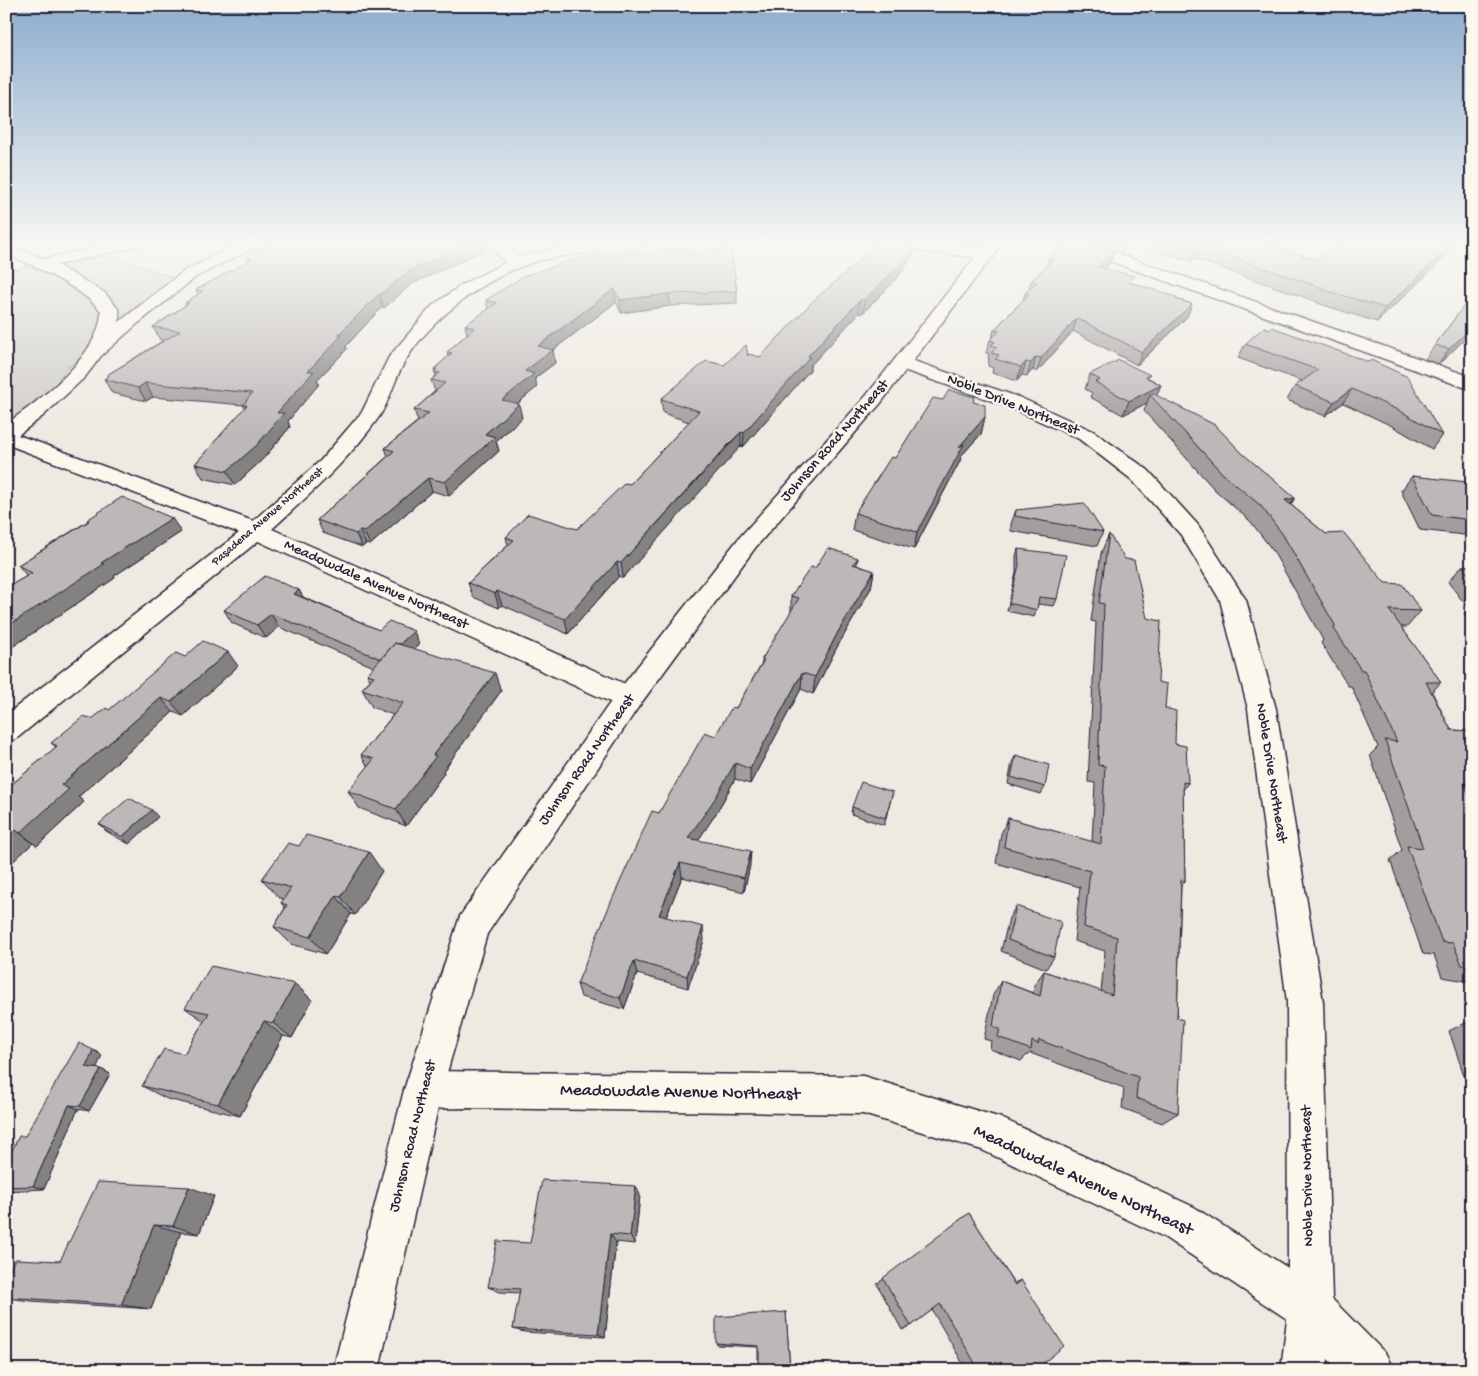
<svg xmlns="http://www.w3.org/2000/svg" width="1478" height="1376" viewBox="0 0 1478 1376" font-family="'Gochi Hand',sans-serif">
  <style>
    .green { fill: #d0cdc9; stroke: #797882 }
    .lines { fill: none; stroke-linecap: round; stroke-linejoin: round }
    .street-casing { stroke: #22223b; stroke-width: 3 }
    .secondary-casing { stroke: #22223b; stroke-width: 3 }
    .street { fill: #fbf7ec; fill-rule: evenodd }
    .secondary { fill: #fbf7ec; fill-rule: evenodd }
    .wall { fill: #a29e9e; stroke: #22223b }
    .shaded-wall { fill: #848181; stroke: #22223b }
    .building { fill: #bcb8b8; stroke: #22223b }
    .labels { text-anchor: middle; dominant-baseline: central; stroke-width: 4.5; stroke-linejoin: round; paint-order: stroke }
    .far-street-label { font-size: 12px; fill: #22223b; stroke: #fbf7ec }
    .street-label { font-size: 15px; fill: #22223b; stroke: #fbf7ec }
    .near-street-label { font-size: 18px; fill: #22223b; stroke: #fbf7ec }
  </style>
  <rect width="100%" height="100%" fill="#eeeae2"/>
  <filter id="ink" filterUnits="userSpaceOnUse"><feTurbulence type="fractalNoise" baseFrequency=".02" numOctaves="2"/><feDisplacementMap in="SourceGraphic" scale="10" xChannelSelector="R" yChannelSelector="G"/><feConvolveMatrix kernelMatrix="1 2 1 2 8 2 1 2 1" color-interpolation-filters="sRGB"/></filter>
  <g filter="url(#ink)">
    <path class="green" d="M95 247 124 260 174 278 150 311 67 368 24 430 6 440V272Z"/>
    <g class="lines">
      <defs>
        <path id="street" d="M117 242H145L142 245 57 265 105 293 119 310V322L184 271 241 242H261L258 245 196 277 136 325 101 356 85 377 43 416 18 435 253 521 321 460 362 412 389 357 432 306 463 284 506 262 484 242H502L520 257C561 245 604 242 648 242L645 245 640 247C609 251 577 253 546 259 495 270 434 315 407 358 395 376 391 399 379 417 349 460 310 494 272 529L639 690 643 698 639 706 629 709 619 706 258 541 16 739 6 742V715L239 533 6 444V424C40 400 101 355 101 311 81 287 35 266 6 254V243L45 259Z
          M879 242H927L988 249 994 251 996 254 994 257 988 259 887 247 882 245Z
          M1061 242H1084L1472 377V390L1064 245Z
          M902 357 1021 398 1093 431 1148 470 1198 525 1246 600 1276 709 1323 1002 1332 1299 1386 1354 1393 1370H1338L1328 1359 1327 1370H1281L1287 1319 1164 1237 982 1150 863 1114 466 1108 423 1109 409 1104 404 1090 409 1076 423 1071 863 1076 1001 1118 1194 1207 1288 1268 1287 1002 1248 709 1220 600 1181 535 1132 480 1079 439 1007 406 895 367 893 363 895 359Z"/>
        <path id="secondary" d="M987 242H1003L880 404 755 548 639 706 487 934 442 1090 379 1370H333L404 1090 460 916 619 690 739 538 866 396Z"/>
      </defs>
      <use href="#street" class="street-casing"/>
      <use href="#secondary" class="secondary-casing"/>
      <use href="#street" class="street"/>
      <use href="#secondary" class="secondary"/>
    </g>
    <path class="wall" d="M875 242H916L915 252 899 276 862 314 859 313 810 366V370L743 447 741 446 730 457 623 578 619 576 568 634 502 605 499 608 473 597 468 583 508 545 506 537 577 529 630 484 689 422 663 413 661 399 724 365 748 356 760 357 851 268 872 247Z
      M1090 242H1131L1121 253Z
      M1151 242H1260L1317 260 1452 245 1444 258 1377 322 1317 303 1318 302 1195 259 1191 261 1180 259 1148 248Z
      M488 248 412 284 384 308 382 307 346 346 347 349 317 380 319 384 288 421 290 427 264 458 235 485 203 478 195 464 245 408 243 405 153 397 146 401 112 393 104 379 108 377 107 375 164 340H160L153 327 186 305 185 303 198 294 196 290 247 262 245 257Z
      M1114 251 1110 263 1105 269 1132 283 1176 299 1192 304 1187 317 1137 365 1073 331 1037 372 1033 370 1027 376 1022 375 1017 381 992 373 993 368 988 366 989 358H988L989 354 986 353 990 340 992 338 994 330 1023 300 1025 293 1029 289 1031 281 1045 268 1048 259Z
      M689 252 737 291V303L670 306 621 313 616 302 553 350 555 363 535 378 537 387 517 404 522 418 496 441 499 451 449 496 432 491 370 545 366 544 362 547 323 533 317 520 388 456 385 448 418 421 414 410 435 391 431 380 436 376 434 369 448 357 447 352 467 334 465 325 488 310 486 300Z
      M1472 295V332L1439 364 1425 359 1435 345Z
      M1270 329 1442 435 1432 449 1392 426 1343 403 1325 416 1287 400 1295 386 1302 381 1238 358 1245 344Z
      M1090 374 1149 378 1161 385 1156 396 1291 505 1385 583 1421 611 1407 627H1401L1441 682 1432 692 1451 730 1472 731V982L1442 977 1434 955 1423 954 1390 860 1402 850 1370 755 1378 747 1351 686H1348L1321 643 1323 640 1273 551 1251 522 1215 490 1144 411 1147 403 1123 415 1090 397 1092 393 1085 389Z
      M974 402 985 417 981 434 961 456 960 461 914 549 852 530 855 513 895 458Z
      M1412 476 1472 491V525L1464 535 1420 530 1401 491Z
      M1016 510 1103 532 1097 546 1011 531V524Z
      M87 520 181 532 114 576 115 578 6 651V588L27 576 18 565 88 521Z
      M1109 534 1158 682 1175 744 1188 783 1183 790 1185 881 1181 886 1177 1018 1178 1113 1162 1123 1122 1108 1124 1088 1030 1053 1028 1055H1027L1021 1061 990 1049 991 1041 984 1039 993 995 1001 981 1033 993 1034 985 1044 971 1101 992 1105 951 1074 941 1080 887 996 863 1001 834 1008 818 1092 842 1095 783 1088 782 1096 622 1091 621 1101 553Z
      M1018 549 1057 599 1054 606 1038 604 1034 617 1007 611 1016 573V556Z
      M856 565 874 571 871 588 836 649 813 694 801 689 750 784 735 779 717 812 698 840 750 865 744 892 682 877 666 917 704 940 688 988 637 974 624 1009 581 997 577 984 659 813 736 708 762 663V659L791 613V596L815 568Z
      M1462 566H1472V622L1464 614 1469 609 1448 582Z
      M299 590 303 597 379 630 419 644 414 649 501 691 443 771 444 773 406 826 359 808 348 791 368 767 361 755 393 715 372 707 362 689 370 680 367 674 374 667 279 627 266 638 232 623 224 610Z
      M185 657 238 666 183 716 173 712 78 797 84 802 37 846 33 843 6 868 11 785 56 747 51 743 109 710Z
      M1016 755 1045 787 1041 794 1008 784 1012 762Z
      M893 792 884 825 851 814 852 807Z
      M158 817 129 844 106 831 99 824Z
      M382 871 355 915 351 914 326 954 291 944 274 927 285 908 281 903 284 899 279 898 262 879Z
      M1016 906 1054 957 1046 969 1001 951 1009 918Z
      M295 984 312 1000 292 1038 283 1036 240 1116 167 1099 142 1086 184 1054 204 1021 185 1008Z
      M1469 1021 1472 1022V1099L1449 1031Z
      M102 1055 96 1068 101 1069 110 1074 89 1111 78 1109 44 1189 6 1191V1163L25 1136Z
      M640 1195 635 1244 616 1242 605 1337 524 1332 513 1329 520 1293 500 1292 488 1287Z
      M214 1196 199 1234 181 1232 151 1309 31 1301 6 1298V1276L60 1261Z
      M969 1213 1014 1283 1021 1280 1035 1370H965L966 1369 932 1310 911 1326 902 1330 877 1284Z
      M786 1312 790 1370 758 1369V1347L717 1345 716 1343Z"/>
    <path class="shaded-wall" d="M471 242H486L488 248 412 284 384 308 380 295 408 272Z
      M915 242H916L915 252 899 276 862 314 864 300Z
      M1124 242H1131L1121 253Z
      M1452 245 1444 258 1377 322 1385 308Z
      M1200 246 1195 259 1191 261 1196 249Z
      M1114 251 1110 263 1094 279 1098 267Z
      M614 289 616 302 553 350 555 363 535 378 537 387 506 413 502 400 525 371 538 346Z
      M669 294 670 306 621 313 620 300Z
      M378 295 382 307 346 346 347 349 317 380 319 384 288 421 290 427 264 458 235 485 227 471 277 413 308 371 338 335Z
      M860 300 859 313 810 366V370L743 447 744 433 808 356Z
      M1192 304 1187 317 1137 365 1142 352Z
      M1077 318 1073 331 1037 372 1041 358Z
      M1472 327V332L1439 364 1449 349Z
      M1036 357 1033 370 1027 376 1031 363Z
      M1026 362 1022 375 1017 381 1021 367Z
      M145 383 153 397 146 401 138 388Z
      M1161 385 1155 399 1150 395 1147 403 1123 415 1129 401Z
      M1352 389 1343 403 1325 416 1334 402Z
      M519 404 522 418 496 441 499 451 449 496 445 482 485 434Z
      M985 417 981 434 961 456 960 461 914 549 917 532 959 447Z
      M741 432V446L623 578 621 563Z
      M428 478 432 491 370 545 364 532Z
      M1295 498 1285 514V500Z
      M172 518 181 532 114 576 115 578 6 651V627L101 563Z
      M360 530 366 544 362 547 356 534Z
      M858 558 855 575 853 564Z
      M617 562 619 576 568 634 565 619Z
      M874 571 871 588 836 649 813 694 815 677 838 632Z
      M299 590 306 603 294 594Z
      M497 591 502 605 499 608 495 594Z
      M271 614 279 627 266 638 257 625Z
      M414 631 419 644 390 674 383 660Z
      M228 652 238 666 183 716 171 702Z
      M495 673 501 691 443 771 444 773 406 826 396 809 433 755Z
      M802 673 801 689 750 784V769Z
      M161 698 173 712 78 797 84 802 37 846 20 833 61 785Z
      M735 763V779L717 812 690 853 688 838Z
      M152 810 158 817 129 844 122 837Z
      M16 830 33 843 6 868V839Z
      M751 851 750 865 744 892V878Z
      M369 852 382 871 355 915 341 897Z
      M680 863 682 877 661 929 659 915Z
      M6 889 10 891 6 896Z
      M336 896 351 914 326 954 310 937Z
      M703 927 704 940 688 988 687 976Z
      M634 961 637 974 624 1009 620 998Z
      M295 984 312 1000 292 1038 273 1023Z
      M264 1021 283 1036 240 1116 218 1104Z
      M93 1050 102 1055 95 1072 86 1067Z
      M101 1069 110 1074 89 1111 80 1106Z
      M69 1105 78 1109 44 1189 33 1186Z
      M636 1186 640 1195 635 1244 630 1236Z
      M189 1187 214 1196 199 1234 173 1226Z
      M154 1225 181 1232 151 1309 121 1305Z
      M610 1234 616 1242 605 1337 598 1334Z"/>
    <path class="building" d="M274 242H471L408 272 380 295H378L338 335H342L308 371H314L277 413H284L257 445 227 471 195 464 247 405H243L252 393 145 383 138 388 104 379 109 376 107 375 180 331 153 327 189 303H185L203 291 196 290 252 259 245 257Z
      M875 242H915L901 264 864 300H860L808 356 810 357 744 433 741 432 730 443 621 563 617 562 565 619 497 591 495 594 468 583 514 540 506 537 528 514 577 529 625 483 630 484 699 411 661 399 706 361 724 365 746 345 748 356 749 354 760 357 812 302 851 268 872 247Z
      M1066 242H1088L1114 251 1098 267 1135 276 1129 282 1177 297 1175 299 1192 304 1142 352 1077 318 1041 358 1036 357 1031 363 1026 362 1021 367 995 359 999 355 991 353 997 347 991 345 995 342 990 340 999 331 994 330 1029 294 1025 293 1037 282 1031 281 1054 260 1048 259Z
      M1172 242H1260L1317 260 1342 242H1441L1452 245 1385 308 1324 290 1325 289 1200 246 1196 249 1184 246Z
      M688 248 689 252 731 249 737 291 669 294 620 300 614 289 538 346 553 350 525 371 534 374 502 400 519 404 485 434 495 437 445 482 428 478 364 532 360 530 356 534 317 520 394 451 385 448 429 413 414 410 445 383 431 380 440 373 434 372 437 369H434L452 353 447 352 474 328 465 325 497 303 486 300 524 276 578 258Z
      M1472 295V327L1449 349 1435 345Z
      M1264 327 1270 329 1272 327 1369 362 1371 360 1408 377 1442 435 1402 412 1352 389 1334 402 1295 386 1318 370 1245 344Z
      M1119 360 1150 375 1146 377 1161 385 1129 401 1095 382 1100 380 1090 374Z
      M949 390 975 397 973 402 985 405V417L959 447 964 444 917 532 855 513 891 457 895 458 933 398 943 400Z
      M1152 393 1215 425 1243 454 1295 498 1285 500 1326 534 1344 533 1385 583 1402 584 1421 611 1389 610 1441 682H1426L1451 730 1472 731V784L1464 783 1472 802V967L1462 965 1453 943 1442 942 1407 846 1423 848 1385 740 1397 742 1364 670H1361L1333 627H1336L1283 535 1261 506 1223 474 1150 395Z
      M1412 476 1467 482 1472 491V507H1469L1472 512V520L1432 515Z
      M122 497 172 518 101 563 104 564 6 627V588L32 573 18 565 89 521 87 520Z
      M1084 503 1103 532 1015 516 1016 510Z
      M1109 534 1125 559 1134 560 1147 618 1161 621 1158 682 1167 684 1165 708 1176 711 1175 744 1186 746 1188 783 1183 782 1185 881 1181 880 1177 1018 1183 1020 1178 1113 1136 1098 1138 1077 1039 1040 1038 1044 1032 1041 1031 1050 998 1037 1000 1029 993 1026 1001 981 1040 996 1044 971 1112 995 1117 937 1084 927 1090 871 1004 847 1008 818 1101 844 1105 766 1098 765 1104 604 1099 603Z
      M828 548 858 558 853 564 874 571 838 632 815 677 802 673 750 769 735 763 716 797 688 838 751 851 744 878 680 863 659 915 703 927 687 976 634 961 620 998 577 984 611 902 652 811 659 813 705 732 715 736 732 707 736 708 764 660 762 659 799 598 791 596 811 567 815 568Z
      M1018 549 1066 555 1057 599 1039 597 1037 610 1009 603 1019 565Z
      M1462 566H1472V579Z
      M265 576 299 590 294 594 379 630 389 621 414 631 400 644 395 643 381 659 271 614 257 625 224 610Z
      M203 641 228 652 171 702 161 698 61 785 69 789 20 833 16 830 6 839V784H7L11 785 57 746 51 743 84 716 92 719 106 708 109 710 176 653 185 657Z
      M395 643 495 673 433 755 436 756 396 809 348 791 374 759 361 755 403 703 362 689 374 676 367 674Z
      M1016 755 1049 765 1045 787 1011 777Z
      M861 782 893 792 885 818 852 807Z
      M129 798 152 810 122 837 99 824Z
      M306 835 369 852 341 897 336 896 310 937 274 927 287 905 281 903 291 888 262 879 288 843 299 846Z
      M1016 906 1061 922 1054 957 1008 940Z
      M211 966 295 984 273 1023 264 1021 218 1104 142 1086 164 1049 184 1054 209 1013 185 1008Z
      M1469 1021 1472 1022V1030Z
      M79 1043 93 1050 86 1067 101 1069 80 1106 69 1105 33 1186 6 1187V1163L19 1136H25Z
      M542 1180 636 1186 630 1236 610 1234 598 1334 513 1329 520 1289 488 1287 497 1241 530 1243Z
      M98 1182 189 1187 173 1226 154 1225 121 1305 6 1297V1276L15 1259 60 1261Z
      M969 1213 1015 1285 1021 1280 1064 1346 1035 1370H976L978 1368 940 1304 911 1326 883 1278Z
      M786 1312 790 1370H747L759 1369V1346L716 1343V1317Z"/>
  </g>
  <linearGradient id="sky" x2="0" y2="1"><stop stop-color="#8dadce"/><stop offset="0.56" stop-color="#f7f6f2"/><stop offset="1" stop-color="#f7f6f2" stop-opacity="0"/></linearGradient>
  <rect width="1478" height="435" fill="url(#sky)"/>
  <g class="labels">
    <g class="far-street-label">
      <text transform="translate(268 517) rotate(-41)">Pasadena Avenue Northeast</text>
    </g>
    <g class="street-label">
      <text transform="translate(1013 405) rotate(22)">Noble Drive Northeast</text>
      <text transform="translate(835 441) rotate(-49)">Johnson Road Northeast</text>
      <text transform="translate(376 585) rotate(24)">Meadowdale Avenue Northeast</text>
      <text transform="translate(587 760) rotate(-55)">Johnson Road Northeast</text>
      <text transform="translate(1271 773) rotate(81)">Noble Drive Northeast</text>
      <text transform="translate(413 1136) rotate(-76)">Johnson Road Northeast</text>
      <text transform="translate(1308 1176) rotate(-91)">Noble Drive Northeast</text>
    </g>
    <g class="near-street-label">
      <text transform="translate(680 1093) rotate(1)">Meadowdale Avenue Northeast</text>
      <text transform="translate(1083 1181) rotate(25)">Meadowdale Avenue Northeast</text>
    </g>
  </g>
  <rect width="1478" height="1376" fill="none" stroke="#fbf7ec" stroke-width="25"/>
  <rect x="12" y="12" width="1453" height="1351" fill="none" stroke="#22223b" stroke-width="2" filter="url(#ink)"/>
</svg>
